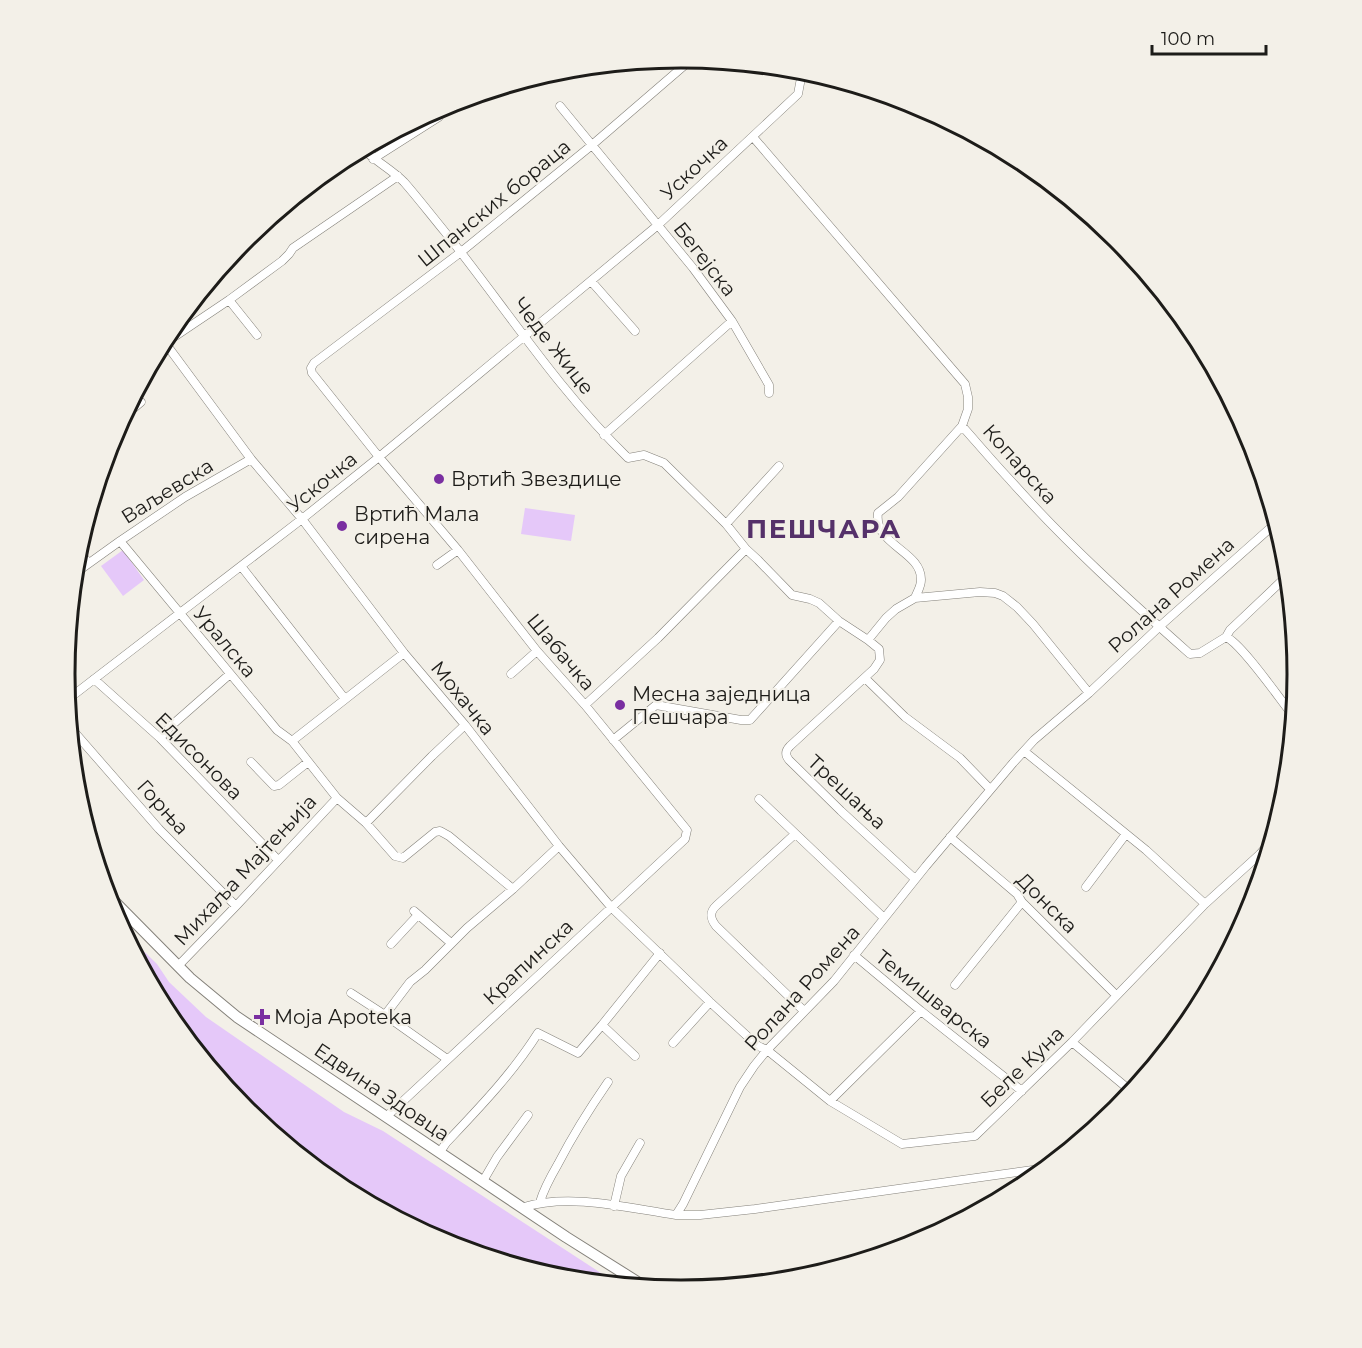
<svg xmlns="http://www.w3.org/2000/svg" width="1362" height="1348" viewBox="0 0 1362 1348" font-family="Montserrat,sans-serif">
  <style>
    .green { fill: #e5c8f9 }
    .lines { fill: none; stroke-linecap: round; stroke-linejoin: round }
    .minor-casing { stroke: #84817a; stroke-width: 9 }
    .tertiary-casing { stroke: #84817a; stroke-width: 10 }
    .secondary-casing { stroke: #84817a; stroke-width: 12 }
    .minor { stroke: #fff; stroke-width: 8 }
    .tertiary { stroke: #fff; stroke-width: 9 }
    .secondary { stroke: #fff; stroke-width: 10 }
    .poi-dot { fill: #7a2fa1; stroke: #f3f0e8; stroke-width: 2 }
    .labels { text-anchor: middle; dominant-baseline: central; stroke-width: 4.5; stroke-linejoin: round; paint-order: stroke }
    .street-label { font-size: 20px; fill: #1d1c19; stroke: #f3f0e8 }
    .poi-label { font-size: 20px; fill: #1d1c19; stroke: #f3f0e8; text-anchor: start }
    .district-label { font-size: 26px; font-weight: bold; letter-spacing: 1.5px; fill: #55316a; stroke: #f3f0e8 }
    .rim { fill: none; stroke: #1d1c19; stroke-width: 3 }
  </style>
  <rect width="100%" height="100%" fill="#f3f0e8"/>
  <path class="green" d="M525 508 575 515 571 541 521 534Z
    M123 550 144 580 123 596 101 566Z
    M121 929 157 964 169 982 206 1017 344 1112 383 1131 607 1277 606 1284 560 1279 445 1244 338 1187 244 1110 168 1016Z"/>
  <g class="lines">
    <defs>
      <path id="minor" d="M792 68 801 78
        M560 106 693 268 732 321 769 385V393
        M753 137 965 384 968 397V409L962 426 898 497 878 513C873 545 922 551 921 580 921 587 917 592 915 598
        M362 148C375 161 391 169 404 182 418 198 431 215 445 232 505 307 558 390 628 458L644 455 664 463 726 524 746 549 758 560 792 595 810 599 819 603 839 621 868 640 879 649 880 660 874 669 790 746C785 751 785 755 789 760L841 811 915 879
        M373 159 439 117
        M591 281 635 331
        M229 300 257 335
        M163 340 251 459 302 519 404 653 465 725 559 846 611 907 710 1002 758 1046 767 1050 830 1101 902 1144 975 1136 1072 1042 1205 904 1260 854 1272 840
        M165 343 229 300 282 261 289 254 293 248 398 176
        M121 419 141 402
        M962 426C978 444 994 463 1011 481 1066 543 1128 599 1190 654L1200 653 1226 637C1241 643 1279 698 1291 713L1294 714
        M604 435 732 321
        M726 524 779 466
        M120 541 277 730 292 741 337 798 366 823 395 856 403 858 435 832 440 831 449 836 513 889
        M77 550 89 563
        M437 565 458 550
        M241 566 345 699
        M74 574 120 541 185 497 251 459
        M1226 637 1230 630 1288 575
        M868 640 886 618 896 609 915 598 980 592 995 593 1003 596 1017 607 1033 624 1089 693
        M511 674 537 651
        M865 678 905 717 960 758 990 789
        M94 679 160 738 278 860
        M67 700 302 519 379 457 658 225 798 94 801 78 806 70
        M585 705 658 638 746 549
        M69 726 159 829 236 906
        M160 738 172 725 230 674
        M613 740 656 705 741 720H750L839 621
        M292 741 404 653
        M1024 751 1146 850 1205 904
        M251 762 274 786 279 785 308 762
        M759 799 884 918
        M366 823 432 756 465 725
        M795 834 717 905C709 912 710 918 716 926L804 1011
        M950 837 1017 894 1022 902 1116 995
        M1086 887 1126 834
        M414 911 451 943
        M391 944 417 916
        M854 955 921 1011 1022 1091
        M178 966 236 906 337 798
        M955 985 1022 902
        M351 993 385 1015 447 1059
        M385 1015 410 982 425 970 467 928 513 889 559 846
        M602 1025 635 1056
        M1072 1042 1132 1092
        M673 1043 710 1002
        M830 1101 921 1011
        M387 1116 685 839 687 830 585 705 537 651 458 550 379 457 312 373 311 368 314 363 461 252 592 145 693 58
        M440 1152 446 1143C479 1108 512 1074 538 1033L578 1053 602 1025 660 953
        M483 1181 497 1157 528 1115
        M540 1202C544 1188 551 1176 558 1164 573 1135 590 1108 608 1082
        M614 1206 621 1176 640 1143
        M524 1207C571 1193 627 1208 676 1215L683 1204 740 1087 754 1066 767 1050 834 981 926 866 1013 763 1034 740 1089 693 1159 627 1277 522
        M676 1215H700L755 1209 1047 1168"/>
      <path id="tertiary" d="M619 1285 625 1274"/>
      <path id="secondary" d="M106 893 190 978 237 1017 566 1237 647 1288"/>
    </defs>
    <use href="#minor" class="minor-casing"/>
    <use href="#tertiary" class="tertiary-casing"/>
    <use href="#secondary" class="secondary-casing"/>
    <use href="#minor" class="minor"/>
    <use href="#tertiary" class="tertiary"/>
    <use href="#secondary" class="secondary"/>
  </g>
  <g class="poi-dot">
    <circle cx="439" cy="479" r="6"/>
    <circle cx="342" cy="526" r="6"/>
    <circle cx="620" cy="705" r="6"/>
    <path d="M259 1008h6v6h6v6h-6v6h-6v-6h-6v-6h6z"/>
  </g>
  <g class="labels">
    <g class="street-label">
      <text transform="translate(694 168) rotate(-43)">Ускочка</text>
      <text transform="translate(494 203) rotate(-39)">Шпанских бораца</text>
      <text transform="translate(705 259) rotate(52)">Бегејска</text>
      <text transform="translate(554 346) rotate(52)">Чеде Жице</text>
      <text transform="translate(1020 464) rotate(48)">Копарска</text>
      <text transform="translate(322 482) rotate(-39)">Ускочка</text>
      <text transform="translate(167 491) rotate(-32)">Ваљевска</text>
      <text transform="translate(1171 595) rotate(-42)">Ролана Ромена</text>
      <text transform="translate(225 642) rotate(50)">Уралска</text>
      <text transform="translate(561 652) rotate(50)">Шабачка</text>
      <text transform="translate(463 698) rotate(51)">Мохачка</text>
      <text transform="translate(199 756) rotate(45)">Едисонова</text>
      <text transform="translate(847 792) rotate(43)">Трешања</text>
      <text transform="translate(163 807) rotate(48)">Горња</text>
      <text transform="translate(245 870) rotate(-47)">Михаља Мајтењија</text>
      <text transform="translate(1047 903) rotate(45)">Донска</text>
      <text transform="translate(528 962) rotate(-43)">Крапинска</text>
      <text transform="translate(802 988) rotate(-48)">Ролана Ромена</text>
      <text transform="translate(934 999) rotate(39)">Темишварска</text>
      <text transform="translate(1022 1067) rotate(-44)">Беле Куна</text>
      <text transform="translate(382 1092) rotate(34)">Едвина Здовца</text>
    </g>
    <g class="poi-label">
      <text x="451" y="479">Вртић Звездице</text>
      <text x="354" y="514">Вртић Мала<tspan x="354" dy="23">сирена</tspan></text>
      <text x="632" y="694">Месна заједница<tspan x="632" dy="23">Пешчара</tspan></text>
      <text x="274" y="1017">Moja Apoteka</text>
    </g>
    <g class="district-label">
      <text x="824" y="529">ПЕШЧАРА</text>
    </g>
  </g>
  <path d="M0 0H1362V1348H0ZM75 674a606 606 0 1 1 1212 0a606 606 0 1 1-1212 0Z" fill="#f3f0e8" fill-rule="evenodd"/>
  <path class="rim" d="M75 674a606 606 0 1 1 1212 0a606 606 0 1 1-1212 0Z"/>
  <path d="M1152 45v9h114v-9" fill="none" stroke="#1d1c19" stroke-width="3"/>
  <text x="1161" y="45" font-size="18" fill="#1d1c19" stroke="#f3f0e8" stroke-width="4.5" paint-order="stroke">100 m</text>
</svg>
